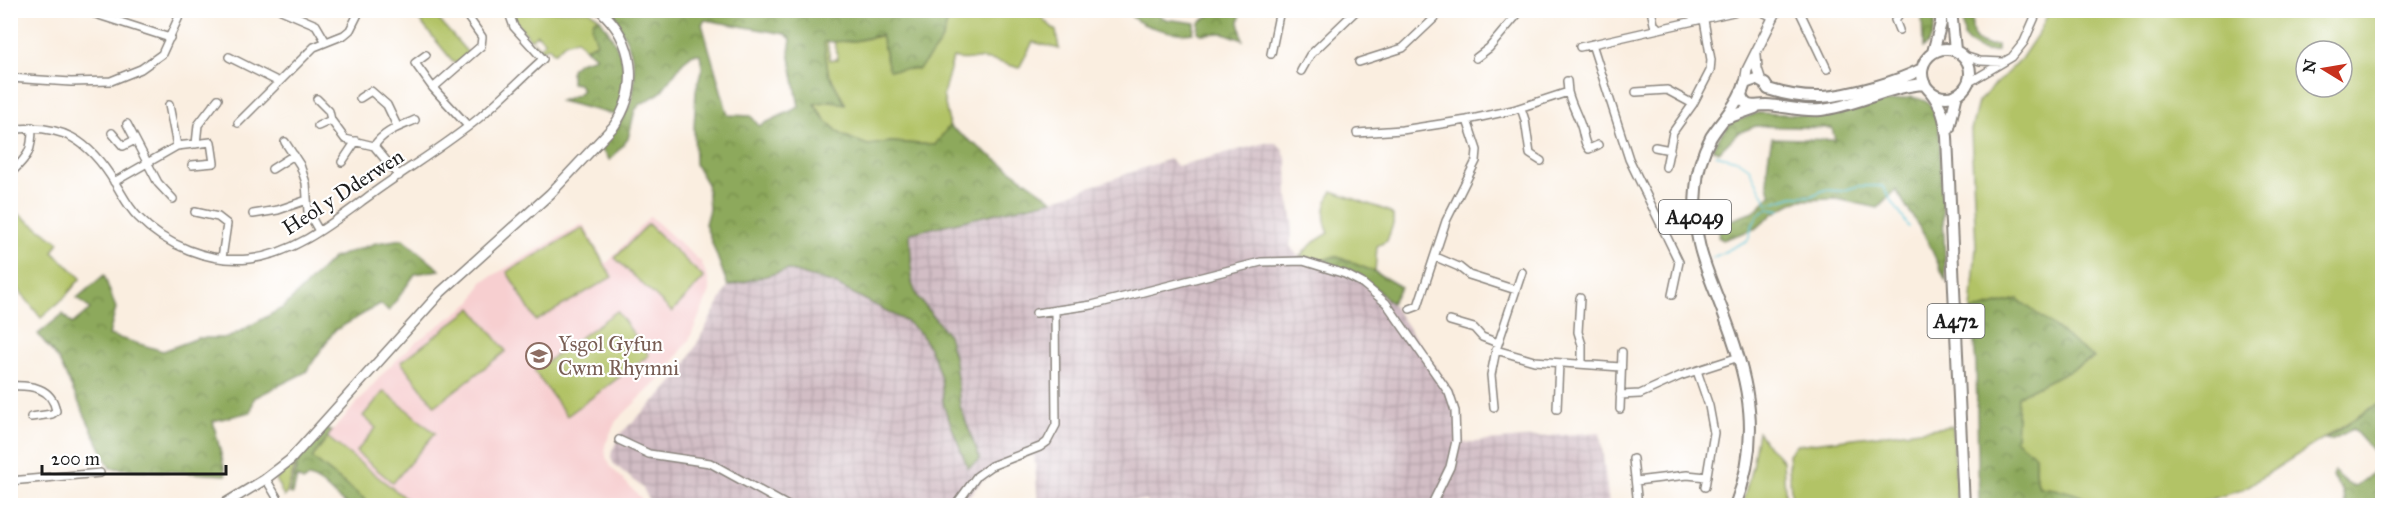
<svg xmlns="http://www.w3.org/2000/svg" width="2393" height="516" viewBox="0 0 2393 516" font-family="'IM FELL Great Primer',serif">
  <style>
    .built { fill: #f7cfd0 }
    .industrial { fill: url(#industrial-grid) }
    .green { fill: #b2c366; stroke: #677041; stroke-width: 1.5; fill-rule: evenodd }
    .forest { fill: url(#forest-crowns); stroke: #54623c; stroke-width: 1.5; fill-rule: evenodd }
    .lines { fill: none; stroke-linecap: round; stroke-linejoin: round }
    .stream { stroke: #5ec6da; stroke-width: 1.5 }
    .street-casing { stroke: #8b857e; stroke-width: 10 }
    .secondary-casing { stroke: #8b857e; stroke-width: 12 }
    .primary-casing { stroke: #8b857e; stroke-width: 14 }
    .street { stroke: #fff; stroke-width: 7 }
    .secondary { stroke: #fff; stroke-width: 9 }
    .primary { stroke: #fff; stroke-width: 10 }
    .labels { text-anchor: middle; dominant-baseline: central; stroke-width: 4.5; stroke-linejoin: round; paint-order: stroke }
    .shield { fill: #fff; stroke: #606060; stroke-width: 1.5 }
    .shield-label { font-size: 20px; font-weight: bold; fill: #1c1c1c }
    .street-label { font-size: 21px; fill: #1c1c1c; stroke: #fff }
    .education-label { font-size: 21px; fill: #785e54; stroke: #fff; text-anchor: start }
  </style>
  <defs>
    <pattern id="industrial-grid" width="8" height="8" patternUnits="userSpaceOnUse" patternTransform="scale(1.5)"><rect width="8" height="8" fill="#d2bdc5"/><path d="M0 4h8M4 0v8" fill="none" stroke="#b4a2a9"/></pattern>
    <pattern id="forest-crowns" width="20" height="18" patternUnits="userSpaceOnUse" patternTransform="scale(1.5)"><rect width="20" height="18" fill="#8da95b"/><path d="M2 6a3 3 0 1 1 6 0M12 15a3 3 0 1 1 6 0" fill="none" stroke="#72894a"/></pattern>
  </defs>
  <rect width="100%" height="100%" fill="#fff"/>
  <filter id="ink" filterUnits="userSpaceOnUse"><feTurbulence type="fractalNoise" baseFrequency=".0167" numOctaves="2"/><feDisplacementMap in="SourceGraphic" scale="12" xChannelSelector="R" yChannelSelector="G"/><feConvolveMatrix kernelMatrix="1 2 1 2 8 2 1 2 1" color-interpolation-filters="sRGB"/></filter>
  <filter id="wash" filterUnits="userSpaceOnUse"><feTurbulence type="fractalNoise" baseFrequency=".008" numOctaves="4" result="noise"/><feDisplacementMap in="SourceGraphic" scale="24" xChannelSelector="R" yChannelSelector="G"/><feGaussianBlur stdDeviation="1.35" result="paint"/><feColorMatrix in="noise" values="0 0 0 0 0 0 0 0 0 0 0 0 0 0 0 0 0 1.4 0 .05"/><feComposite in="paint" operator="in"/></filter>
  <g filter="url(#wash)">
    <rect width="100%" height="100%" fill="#faeee0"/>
    <path class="built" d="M650 216 701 262 708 278 710 291 689 340 663 376 616 421 605 445 606 457 611 467 641 498V505H414L327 437 386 370 417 341 472 302 482 282 580 225H584L604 262 607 263Z"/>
    <path class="industrial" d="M1265 143H1276L1282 148 1287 161 1288 198 1293 221 1290 246 1297 255 1324 260 1348 271 1373 286 1391 303 1453 392 1460 411 1463 443 1600 432 1609 505 1148 506 1146 501 1038 502 1034 455 1017 459 996 470 982 481 961 505 648 506V498L643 488 614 464 611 458 612 451 621 433 663 393 682 371 728 286 788 270 835 284 906 321 921 334 934 357 941 379 944 407 967 467 980 459 960 406 958 392 933 316 916 296 912 283 910 232 1053 200 1169 159 1177 166Z"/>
    <path class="green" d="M419 11H431L469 54 455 64 415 15Z
      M519 11H590L600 19 594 20 597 43 585 48 577 39 565 43 554 53 549 47 541 50 534 44V42L540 48 545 42 537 34 531 40 513 18V15Z
      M945 11H1042L1043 19 1056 31 1059 49 1033 42 1019 68C1006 64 990 58 976 59 967 59 962 61 953 58L943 95 950 127 935 145 891 142 868 146 842 135 825 120 814 103 830 101 845 103 828 72 823 42H827L830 60 838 59 834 41H854L948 24Z
      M2049 11H2382V401L2242 490 2191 505H2095C2081 492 2058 490 2039 487L2035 473V455L2016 440 2019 348 2018 299 1971 311 1976 247 1971 130 1978 102 2021 59 2041 29ZM2306 51H2342V87H2306Z
      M1332 191 1388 211 1393 215V224L1387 241 1377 246 1375 272 1335 256 1324 260 1300 256 1314 242 1329 233C1322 219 1324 204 1332 191Z
      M17 213 59 242 53 252 81 278 63 299 41 318 11 280V218Z
      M648 224 704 278 672 312 615 258Z
      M583 228 612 277 536 321 507 272Z
      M472 308 506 351 435 406 401 362Z
      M617 311 649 355 567 416 534 371Z
      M384 391 435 433 393 483 356 452 376 428 363 416Z
      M1953 426 1957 505H1792L1788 454 1796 445Z
      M1758 431 1768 447 1777 453 1783 461 1786 505H1742L1752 467Z
      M327 437 414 505H372L312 458Z
      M297 459 286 495 284 497 276 480Z"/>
    <path class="forest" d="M763 10 770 14 777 10 945 11C951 37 935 50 919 69L889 70 881 35 854 41 824 42 828 72 845 104 830 101 814 104 825 120 842 135 868 145 891 142 935 145 949 126 1053 200 910 233 912 283 917 296 948 335 955 361 960 406 980 459 968 468 944 407 941 379 934 357 921 334 906 321 835 284 788 270 728 286 705 224 709 209 707 184 695 164 694 128 696 90 702 68 700 54H693L683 62 660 93 641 104 635 110 628 139 610 160 599 147C607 138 617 128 623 118 643 86 635 46 613 17L616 11ZM705 20 785 34 791 39 789 52 799 107 759 126 751 116 728 115 702 24Z
      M1132 11H1154L1155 13 1166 19 1195 23 1193 33C1179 36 1142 27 1132 17Z
      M1216 11H1241L1239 22 1243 40 1224 33 1201 34 1198 32 1199 23Z
      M1922 11H1935C1935 23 1935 41 1923 48Z
      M1962 11H1973C1970 31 1971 48 1997 45V51C1981 53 1976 49 1964 38Z
      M600 19C623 51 633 76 616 115L560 101 576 95 582 90 579 84 571 83V69L579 62 596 57 585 48 597 43 592 28 594 20Z
      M1912 97C1932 101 1935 107 1939 126L1946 281 1926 238 1896 190 1878 208 1837 199 1798 200 1774 213 1757 228 1723 240 1718 237 1720 224 1753 212 1771 195C1764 176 1768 157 1772 138L1835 140 1832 128 1756 126 1738 133 1719 152 1712 149 1722 133 1731 123 1757 113 1817 115Z
      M403 239 440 270 415 274 389 311 380 304 334 331 306 372 254 398 251 412 213 421 226 475 110 468 58 359 38 334 63 314 72 324 90 309 77 298 104 275 116 308 109 335 163 351 198 338H228L284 307 333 258 376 243Z
      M1335 256 1375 272 1401 287 1391 303 1373 286 1324 260Z
      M2018 299 2094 358 2018 396 2016 440 2035 455V473L2039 487C2058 489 2081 492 2095 505H1979L1976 365 1971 311Z
      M2382 401V493L2371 505H2345L2342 490 2332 477 2334 471 2348 484 2355 486C2367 479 2375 472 2380 459L2353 429 2331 440 2325 439Z
      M326 428 332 431 312 458 372 505C365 505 355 507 348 505 333 498 326 482 309 477L303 481 297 477 293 494 289 493 300 455Z"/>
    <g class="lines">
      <path class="stream" d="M1716 155 1737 160 1749 168 1768 204 1793 196H1811L1824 190 1842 191 1858 186H1882L1909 227
        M1712 258 1748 240 1753 224 1758 215 1769 208 1780 210"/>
    </g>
  </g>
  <g filter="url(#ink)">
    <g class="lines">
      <defs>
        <path id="street" d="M83 10 170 38
          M281 10 316 25 326 42
          M463 10 482 37 481 46 433 88 468 126
          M1651 10 1654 24 1658 28
          M1758 10 1773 17
          M1799 10 1827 69
          M1162 11V10
          M1899 30 1895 20 1902 10
          M1592 44 1629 159 1679 262 1672 295
          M1580 47 1742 10
          M1271 54 1280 10
          M426 55 415 63 433 88
          M1964 56 1980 61 2003 62
          M229 57 279 82
          M1476 58 1489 48 1521 10
          M1359 62 1403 48 1443 10
          M1301 71 1310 55 1357 10
          M10 78 71 82 111 81 141 69 162 54 182 10
          M1968 83 2012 57 2024 42 2038 10
          M1568 92C1571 104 1577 114 1581 126 1584 134 1583 142 1589 149L1598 145
          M1636 92 1667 90 1693 104
          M360 98 371 91 387 105 397 126
          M317 99 329 111 331 120 345 139 374 146 399 176
          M169 105 177 146
          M1521 108 1525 120 1530 154 1541 161
          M238 123 314 47 344 35 350 30 360 10
          M127 124 158 183 173 199
          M318 126 331 120
          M10 130C61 122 89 140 115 183 122 194 128 207 138 217 165 245 209 263 249 259 293 254 330 225 365 199 402 171 443 148 479 118 501 99 522 78 543 59L514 27 508 10
          M112 133 123 146 135 140
          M1357 133 1402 130 1467 120
          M285 142 300 165 306 183 308 212 319 231
          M196 144 198 125 218 99
          M374 146C384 131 399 127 415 120
          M1655 147 1670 150
          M342 162 356 141
          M1666 167 1673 132 1693 104 1710 71 1711 60 1704 20
          M272 169 294 155
          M10 174C28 156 32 153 32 127
          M114 182 177 146 211 142 214 163 192 165
          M195 212 218 217 227 224 222 258
          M253 214 278 210 307 200
          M1436 257 1459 267 1469 275 1516 290
          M1522 272 1496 350 1534 361 1621 367
          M1580 298 1578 332 1582 345V363
          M1410 309 1418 306 1446 221 1476 161 1477 150 1467 120 1513 110 1568 92 1567 81
          M1036 313 1092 305 1261 262 1303 261 1345 274 1362 283 1386 303 1449 393 1455 411 1456 441 1450 467 1431 506
          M1450 321 1474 328 1482 337 1498 343
          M1697 371 1709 406 1714 433 1705 487
          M10 386C31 385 52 387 56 411L52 414 31 417
          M1620 395 1640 394 1680 376 1739 357
          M1494 407 1491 375 1496 350
          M1557 409 1559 363
          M1620 409 1622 352
          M619 440 649 454 710 463 788 506
          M1633 459 1638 506
          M266 479 282 506
          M10 481 100 473
          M1636 481 1687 475 1707 477
          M282 505 290 503 296 506
          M955 506 977 476 991 466 1040 447 1047 442 1056 425 1055 310"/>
        <path id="secondary" d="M1756 55 1757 69 1761 81
          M1745 83 1747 70 1777 10
          M221 506 264 480 290 460 441 292 550 194 614 126C640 88 635 41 600 10"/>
        <path id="primary" d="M1951 10 1955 50
          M1922 73a24 24 0 1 1 48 0a24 24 0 1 1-48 0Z
          M1933 52 1941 23V10
          M1922 69C1906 77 1892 82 1874 87 1834 98 1809 102 1768 89L1765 84 1756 79 1745 83 1741 95C1746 110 1754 105 1766 105 1785 106 1802 112 1821 110 1856 106 1889 86 1925 84
          M1930 91C1942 106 1945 119 1947 137L1964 506
          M1727 118 1755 108
          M1949 128 1957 94
          M1735 506C1761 439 1750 384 1726 320 1708 270 1691 245 1696 189 1697 172 1703 152 1711 137 1721 121 1734 109 1741 92"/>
      </defs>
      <use href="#street" class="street-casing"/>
      <use href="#secondary" class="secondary-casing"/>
      <use href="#primary" class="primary-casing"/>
      <use href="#street" class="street"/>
      <use href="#secondary" class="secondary"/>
      <use href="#primary" class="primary"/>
    </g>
  </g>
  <defs>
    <symbol id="school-ring" viewBox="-11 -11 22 22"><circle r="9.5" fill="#fff" stroke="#8d6e63" stroke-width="1.5"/><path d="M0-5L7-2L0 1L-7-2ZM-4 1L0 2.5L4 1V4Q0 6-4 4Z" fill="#8d6e63"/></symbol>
  </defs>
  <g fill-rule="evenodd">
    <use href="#school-ring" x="524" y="341" width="30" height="30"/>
  </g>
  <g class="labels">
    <g class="shield">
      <rect x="1659" y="200" width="72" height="34" rx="4.5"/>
      <rect x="1927.5" y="304" width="57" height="34" rx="4.5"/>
    </g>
    <g class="shield-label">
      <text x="1695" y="217">A4049</text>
      <text x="1956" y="321">A472</text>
    </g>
    <g class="street-label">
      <text transform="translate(343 192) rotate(-33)">Heol y Dderwen</text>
    </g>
    <g class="education-label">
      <text x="558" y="344">Ysgol Gyfun<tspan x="558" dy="24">Cwm Rhymni</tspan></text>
    </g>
  </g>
  <rect width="2393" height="516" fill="none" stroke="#fff" stroke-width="36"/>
  <g transform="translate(2324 69) rotate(281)"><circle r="28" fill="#ffffff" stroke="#a4a4a4" stroke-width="1.5"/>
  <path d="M0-4.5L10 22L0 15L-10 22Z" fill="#c8321e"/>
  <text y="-9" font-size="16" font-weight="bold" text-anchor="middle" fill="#1c1c1c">N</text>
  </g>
  <path d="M42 465v9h184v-9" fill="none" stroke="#1c1c1c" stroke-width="3"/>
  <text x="51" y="465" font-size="18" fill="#1c1c1c" stroke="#ffffff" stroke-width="4.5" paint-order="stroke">200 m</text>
</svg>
